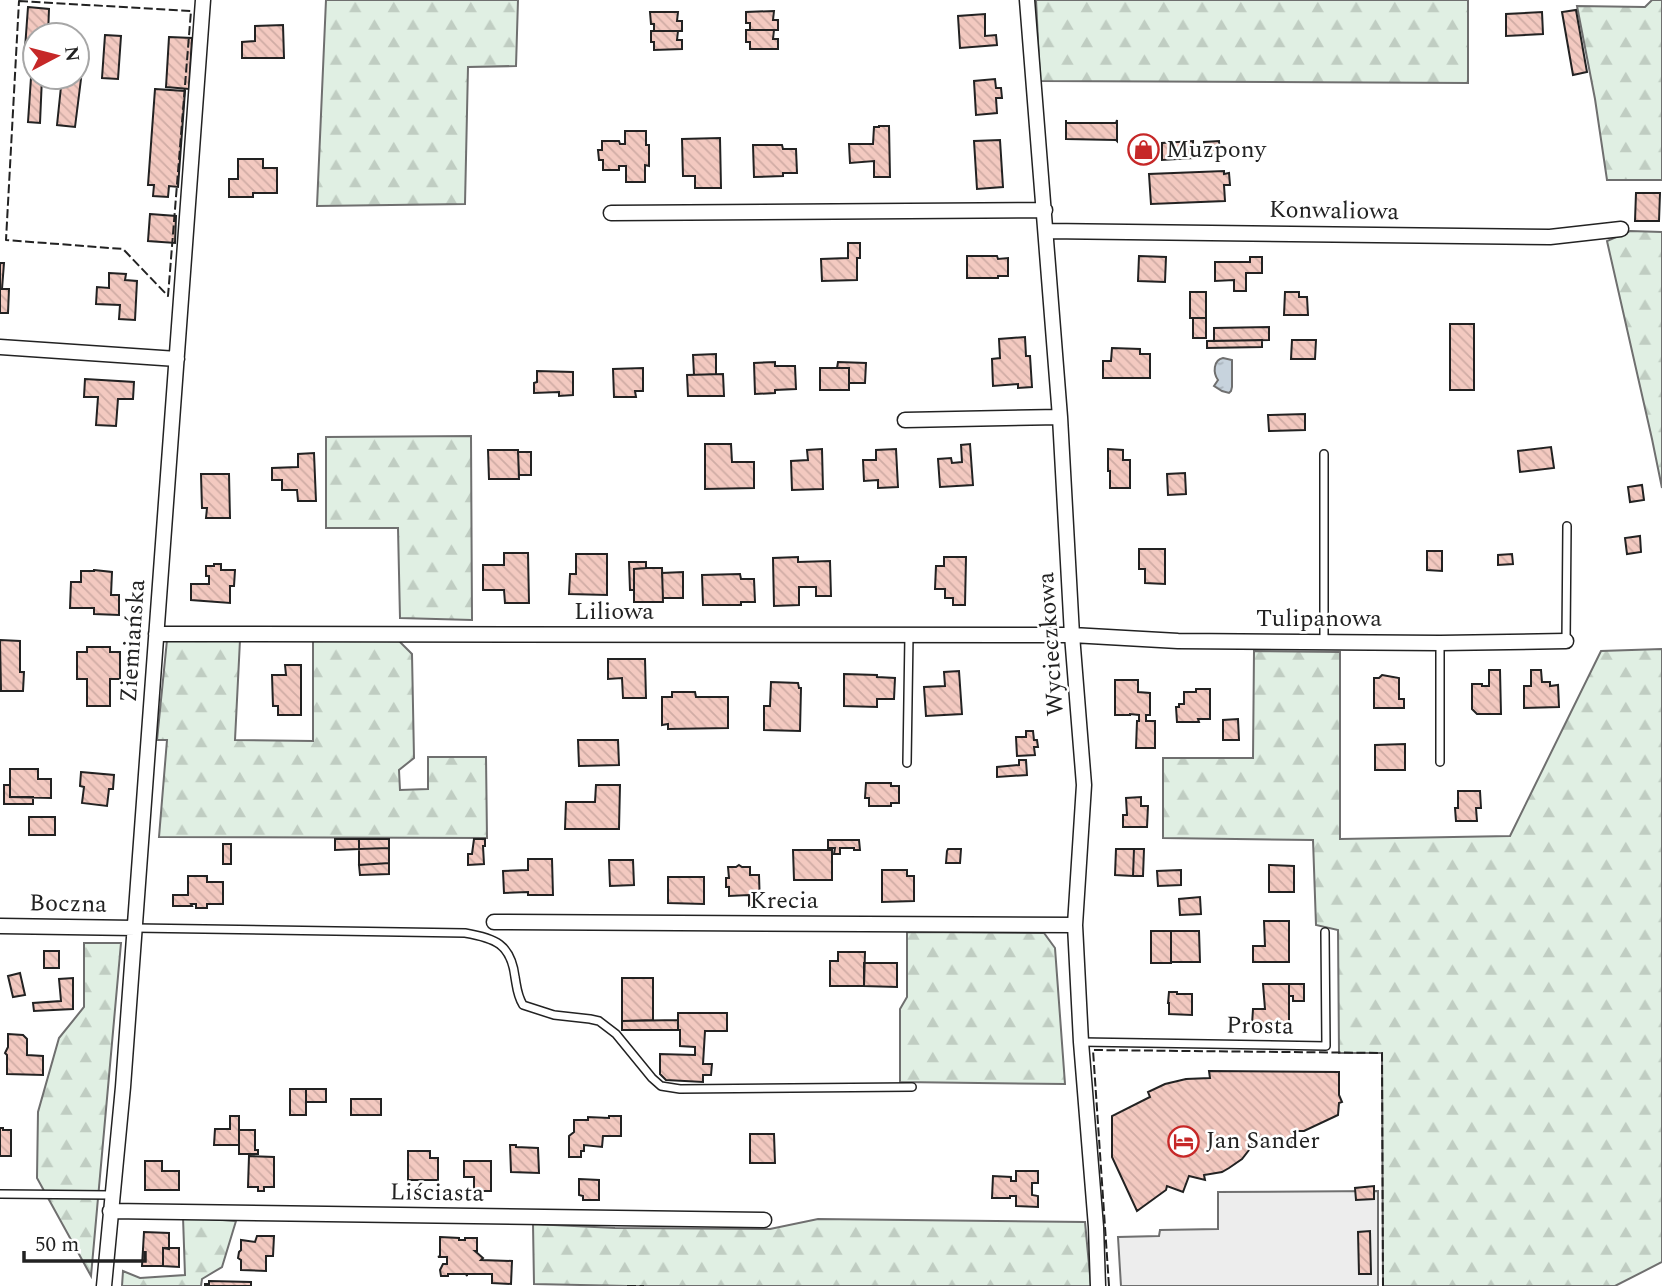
<svg xmlns="http://www.w3.org/2000/svg" width="1662" height="1286" viewBox="0 0 1662 1286" font-family="Spectral,serif">
  <style>
    .forest { fill: url(#forest-firs); stroke: #6f6f6f; stroke-width: 2 }
    .parking { fill: #ededed; stroke: #6f6f6f; stroke-width: 2 }
    .water { fill: url(#water-ripples); stroke: #6f6f6f; stroke-width: 2 }
    .building { fill: url(#building-back-hatch); stroke: #222; stroke-width: 2 }
    .lines { fill: none; stroke-linecap: round; stroke-linejoin: round }
    .lane-casing { stroke: #222; stroke-width: 10 }
    .street-casing { stroke: #222; stroke-width: 17 }
    .lane { stroke: #fff; stroke-width: 7 }
    .street { stroke: #fff; stroke-width: 14 }
    .fence { stroke: #222; stroke-width: 2; stroke-dasharray: 9 3.5; stroke-linecap: butt }
    .labels { text-anchor: middle; dominant-baseline: central; stroke-width: 5; stroke-linejoin: round; paint-order: stroke }
    .poi-label { font-size: 24px; fill: #222; stroke: #fff; text-anchor: start }
    .street-label { font-size: 24px; fill: #222; stroke: #fff }
  </style>
  <defs>
    <pattern id="forest-firs" width="22" height="20" patternUnits="userSpaceOnUse" patternTransform="scale(1.75)"><rect width="22" height="20" fill="#e0efe3"/><path d="M5 1l3.5 6h-7zM16 11l3.5 6h-7z" fill="#c0cdc2"/></pattern>
    <pattern id="water-ripples" width="26" height="14" patternUnits="userSpaceOnUse" patternTransform="scale(1.75)"><rect width="26" height="14" fill="#c7d3dd"/><path d="M2 4q2-2 4 0t4 0M15 11q2-2 4 0t4 0" fill="none" stroke="#abb5bd"/></pattern>
    <pattern id="building-back-hatch" width="6" height="6" patternUnits="userSpaceOnUse" patternTransform="scale(1.75)"><rect width="6" height="6" fill="#f3c9c0"/><path d="M-1 5l2 2M0 0l6 6M5-1l2 2" fill="none" stroke="#d0aca5"/></pattern>
  </defs>
  <rect width="100%" height="100%" fill="#fff"/>
  <path class="forest" d="M326 0H518L516 66 468 67 465 204 317 206Z
    M1036 0H1468V83L1040 81Z
    M1652 0H1662V180H1607L1595 99 1577 6 1645 7Z
    M1630 231 1662 232V488L1652 439 1607 241Z
    M471 436 472 620 400 618 398 528H326V437Z
    M167 640H240L235 740 313 741V641H399L412 654 414 758 399 770 400 790 428 789V757H486L487 838 159 837 167 740H157Z
    M1662 649V1262L1615 1286H1383L1382 1053H1339L1338 930 1316 925 1313 840 1163 838V758H1253L1254 651 1340 652V839L1510 836 1601 651Z
    M907 932 1044 933 1055 948 1065 1084 900 1082V1009L907 997Z
    M84 943H121L91 1276 37 1178 38 1112 59 1038 84 1007Z
    M183 1217 236 1221 222 1267 202 1279 201 1286H122L123 1271 140 1278 185 1275Z
    M818 1219 1085 1222 1091 1286H627L534 1284 533 1224 615 1228 770 1229Z"/>
  <path class="parking" d="M1378 1191V1286H1121L1118 1237 1159 1236 1160 1230 1218 1229V1192Z"/>
  <path class="water" d="M1223 358 1232 360V387L1231 391 1229 393 1222 391 1214 386 1218 380C1213 373 1213 360 1223 358Z"/>
  <path class="building" d="M28 7 49 9 48 35H35V63L24 62Z
    M1576 10 1587 72 1573 75 1562 12Z
    M774 11 773 20H778V30H750V23H746V12Z
    M650 12H678L677 21H682V31H654V24H651Z
    M1542 12 1543 34 1506 36V14Z
    M985 14V36L996 35 997 45 960 48 958 16Z
    M283 25 284 58H242V42L255 41V26Z
    M746 30H774L773 39H778V49H750V42H746Z
    M651 31H678L677 40H682V49L654 50V42H651Z
    M105 35 121 36 118 79 102 78Z
    M169 37 192 38 189 89 166 87Z
    M32 63H35V77H42L40 123 28 122Z
    M62 77 81 79 75 127 57 125Z
    M995 79 996 88H1001L1002 98H996L997 113 976 115 974 81Z
    M155 89 185 91 178 187 169 186 168 197 153 196 154 185H148Z
    M1066 120V123H1116L1117 120V141L1116 140 1066 139V140Z
    M879 126H889L890 177H874V161L850 163 849 144H873L874 127H879Z
    M625 131H646V145H649V166L645 165V182H626V166H619V170H603V160H599L598 150H602V141H619L620 144H625Z
    M720 138 721 188H695V176H683L682 139Z
    M1000 140 1003 187 977 189 974 141Z
    M1193 141V158L1162 160V143Z
    M1219 141 1220 157H1205L1204 142Z
    M753 145H782L783 149H796L797 173H783V176L754 177Z
    M238 159H263V168H277V193H253V197H229V179H238Z
    M1224 171V174L1229 173 1230 185H1224L1225 201 1151 204 1149 174Z
    M1636 193H1660L1659 221H1635Z
    M150 214 176 216 175 243 148 241Z
    M848 243H860V258H857V280L822 281 821 259 848 258Z
    M967 256H997L998 259 1008 258V276H998V278H967Z
    M1139 256 1166 257 1165 282 1138 281Z
    M1250 257H1262V273H1246V291H1234V280L1215 281V262H1250Z
    M0 263H4L2 289H9L8 313H0Z
    M109 273 126 274 125 280 137 281 135 320 119 319 120 305 96 304 97 287 109 288Z
    M1190 292H1206V318H1190Z
    M1285 292H1299V297H1307L1308 315H1284Z
    M1193 318H1206V338H1193Z
    M1450 324H1474V390H1450Z
    M1269 327V340L1214 341V328Z
    M1025 337 1026 356H1030L1032 387 1018 388V384L993 386 992 359 1000 358 999 339Z
    M1262 340V347L1207 348V341Z
    M1292 340H1316L1315 359H1291Z
    M1112 348 1140 349V354H1150V378H1103V361H1111Z
    M716 354V374L694 375 693 355Z
    M775 362V366H795L796 389 775 390V393L755 394 754 363Z
    M838 362 866 363 865 383H849V368H837Z
    M643 368V391H635L636 397H614L613 369Z
    M820 368H849V390H820Z
    M537 371 573 372V395L559 396V392L534 393V383L537 382Z
    M723 374 724 396H688L687 375Z
    M85 379 134 382 133 399H118L116 426 96 425 98 397H84Z
    M1305 414V430L1269 431 1268 415Z
    M705 444H731L732 462H754V488L705 489Z
    M970 444 973 485 940 487 938 459 951 458 952 463 962 462 961 445Z
    M1551 447 1554 468 1520 472 1518 451Z
    M822 449 823 489 792 490 791 461 808 460 807 450Z
    M896 449 898 487 878 488V480L864 481 863 460H876V450Z
    M1108 449 1123 450V460H1130V488H1110V471H1108Z
    M488 450H518L519 479H489Z
    M518 452H531V475H519Z
    M314 453 316 501H298L297 490H282V480H272V468L298 467V454Z
    M1185 473 1186 494 1168 495 1167 474Z
    M201 474H229L230 518H206L207 508H202Z
    M1642 485 1644 500 1630 502 1628 487Z
    M1640 536 1641 552 1627 554 1625 538Z
    M1139 549H1165V584L1145 583V569H1139Z
    M1427 551H1442V571L1427 570Z
    M504 553H528L529 603H505L504 590H483V565H504Z
    M576 554H607V595L569 594 570 574H576Z
    M1512 554 1513 564 1498 565V555Z
    M798 557V562L830 561 831 596H816V587H799V605L774 606 773 558Z
    M944 557H966L965 605H953V598H945V589H935L936 566H944Z
    M629 562H646V568L634 569V590H630Z
    M214 564H221V570H235L234 586H230V603L191 600V584H209V576H206V566H214Z
    M646 568H662L663 602H634V569Z
    M94 570 112 572 111 595H119V615L94 614V608H70L71 582H81V571H94Z
    M683 572V598H663L662 573Z
    M740 574 741 579H754L755 602H741V605H703L702 575Z
    M0 640 20 641V672H24L23 691H1Z
    M87 647H110V652H120V679H110V706H87V679H77V652H87Z
    M608 659H645L646 698H623L622 678 608 679Z
    M285 665H301V715H278V706H273L272 675H286Z
    M1489 670H1500L1501 714H1477L1472 709V684H1482V686H1489Z
    M1531 670H1541L1542 682H1550V686L1558 685 1559 707 1524 708V686H1531Z
    M959 671 962 714 926 716 924 687 945 686 944 672Z
    M844 674 877 675V677L895 678 894 699H877V707L844 706Z
    M1382 675 1399 678V699H1404V708H1374V678H1379Z
    M1115 680H1138V692L1150 693V715H1146V721H1155V748H1136L1137 721H1139V715L1130 714V715H1115Z
    M771 682 798 683 799 688H801L800 731 764 730V706H770Z
    M1196 689H1210V719H1198L1199 722H1177L1176 707H1179V704H1184V692H1196Z
    M672 692H695L696 697H728V728L668 729V724L662 725V697H672Z
    M1238 719 1239 740H1223V720Z
    M1026 731H1033L1034 740H1037L1038 747H1034L1035 755 1017 756 1016 737H1026Z
    M578 740H618L619 765 579 766Z
    M1405 744V770H1375V745Z
    M1019 760H1026L1027 775 997 777V767L1019 765Z
    M10 769H38V779H51V798L10 797Z
    M81 772 114 775 113 789H109L107 806 82 803 84 787 80 786Z
    M866 783H891V786H899V803H891V806H869V798H865Z
    M4 785H10V797H33V804H4Z
    M596 785H620L619 829H565L566 802H595Z
    M1458 791H1480L1481 808H1476L1477 821H1456L1455 808H1458Z
    M1141 797V806H1148L1147 827H1123V815H1127L1126 798Z
    M29 817H55V835H29Z
    M335 839H359V849L335 850Z
    M359 839H389V848L359 849Z
    M474 839H485V846H483L484 864 468 865V854H472Z
    M828 840H859L860 850H854V848H840V854H834L835 848H828Z
    M223 844H231V864H223Z
    M389 848V863L359 865V849Z
    M948 849H961L960 863H946L947 851Z
    M1116 849H1134L1133 876 1115 875Z
    M1134 849H1144L1143 876H1133Z
    M793 850H832V880H794Z
    M528 859H552L553 895H528V892L504 893 503 871 528 870Z
    M609 860H633L634 885 610 886Z
    M389 863V874L360 875 359 865Z
    M739 865 742 867H750V875H759L760 906H749V895L729 896V887H726V878H729L728 867H736Z
    M1269 865 1294 866V892H1269Z
    M882 870H907V876H914V901L882 902Z
    M1181 870V885L1158 886 1157 871Z
    M188 876H207V882H223V904H207V908H196V904H191L192 906H173V895H188Z
    M668 877H704V904L668 903Z
    M1200 897 1201 914 1180 915 1179 899Z
    M1264 921H1289V962H1253V946H1265Z
    M1151 931H1171V963H1151Z
    M1171 931H1199L1200 962H1171Z
    M44 951H59V968H44Z
    M838 952H865L864 986H830V961H838Z
    M864 963H897V987L864 986Z
    M20 973 25 995 13 997 8 976Z
    M73 978V1009L34 1011 33 1003 61 1001 59 979Z
    M622 978H653V1020L622 1021Z
    M1263 984H1289V1025H1252L1253 1009H1265Z
    M1289 984H1304V1001H1293V996H1289Z
    M1169 992H1177V994H1192V1015L1169 1014V1003H1168Z
    M678 1013H727V1031H705L703 1064H712L711 1075H703V1082L666 1080 660 1074V1054L695 1055V1047L680 1046V1030H678Z
    M678 1020V1030H622V1021Z
    M8 1034 23 1035 27 1039V1055L43 1056V1075L7 1074V1055L5 1053 8 1047Z
    M1209 1071 1339 1072V1095L1342 1102 1339 1103 1338 1115 1304 1131H1295L1290 1146 1256 1136 1249 1150 1242 1159 1229 1168 1222 1172 1204 1175 1205 1180 1189 1176 1183 1192 1167 1186 1166 1190 1137 1211 1112 1157V1116L1150 1097 1148 1092 1165 1084 1186 1079 1210 1078Z
    M290 1089H306V1115H290Z
    M306 1089H326V1102H306Z
    M351 1099H381V1115H351Z
    M230 1116H239V1145H214L215 1129H230Z
    M609 1116H621V1136H603L602 1147 584 1145V1151H581V1157H569V1136L574 1132V1120H588V1117L609 1118Z
    M0 1128H3V1130H11V1156H0Z
    M239 1130H255V1150H258V1154H239Z
    M750 1134H774L775 1163H750Z
    M510 1145H516V1147L538 1148 539 1173 511 1172Z
    M408 1151H430V1158H438V1180H408Z
    M249 1156 274 1157V1187H264V1191H258V1187H248Z
    M145 1161H162V1171H179V1190H145Z
    M464 1161H491V1191H474V1177H464Z
    M1016 1171H1038V1183H1032V1195L1038 1196V1207L1016 1206V1196H1010V1198H992L993 1176 1011 1177V1181H1016Z
    M579 1179 599 1180V1200H583V1196L579 1195Z
    M1374 1186V1199L1356 1200 1355 1188Z
    M1370 1231 1371 1274H1359L1358 1232Z
    M144 1232 169 1233V1249L163 1248V1266H142Z
    M257 1236H274L273 1256H266V1271L241 1270V1260L238 1258 239 1252 241 1250V1240L255 1242Z
    M440 1237 459 1238V1240H465V1238H477V1251H475L483 1258 481 1260 512 1261 511 1284 492 1283V1274H467V1276L466 1274H448V1276H441L440 1270 443 1264H447V1257H438L440 1256Z
    M163 1248H179V1267L163 1266Z
    M209 1281 251 1282V1286H205V1284H209Z"/>
  <g class="lines">
    <defs>
      <path id="lane" d="M1566 641 1567 526
        M1324 642V454
        M1440 762V644
        M907 763 909 635
        M135 928 465 933C495 938 511 944 515 977 517 988 517 995 523 1005L554 1015 590 1019 599 1021 616 1034 652 1078 661 1086 680 1089 912 1087
        M1081 1042 1326 1046 1325 932
        M0 1194 111 1195"/>
      <path id="street" d="M1027 0 1060 417 1072 635 1084 785 1075 925 1081 1042 1096 1227 1098 1286
        M611 213 1045 210
        M1046 231 1550 237 1621 229
        M0 347 177 359
        M905 420 1060 417
        M156 634 1072 635 1178 641 1440 643 1566 641
        M494 922 1075 925
        M0 926 135 928
        M110 1211 764 1220
        M104 1286 123 1087 203 0"/>
    </defs>
    <use href="#lane" class="lane-casing"/>
    <use href="#street" class="street-casing"/>
    <use href="#lane" class="lane"/>
    <use href="#street" class="street"/>
    <path class="fence" d="M19 1 191 11 168 296 123 249 6 240Z
      M627 1286H644
      M1109 1286 1093 1050 1382 1053 1383 1286"/>
  </g>
  <defs>
    <symbol id="shop-ring" viewBox="-11 -11 22 22"><circle r="9.5" fill="#fff" stroke="#c62828" stroke-width="1.5"/><path d="M-5-2.5h2.3a2.7 3.5 0 0 1 5.4 0H5L5.5 6h-11ZM-1.5-2.5h3a1.5 2.3 0 0 0-3 0Z" fill="#c62828"/></symbol>
    <symbol id="hotel-ring" viewBox="-11 -11 22 22"><circle r="9.5" fill="#fff" stroke="#c62828" stroke-width="1.5"/><path d="M-6-4.5h1.5V1H6V5H4.5V3h-9V5H-6ZM-4 0a1.8 1.8 0 1 1 3.6 0ZM.5 0V-2.5h3Q6-2.5 6 0Z" fill="#c62828"/></symbol>
  </defs>
  <g fill-rule="evenodd">
    <use href="#shop-ring" x="1126" y="132" width="35" height="35"/>
    <use href="#hotel-ring" x="1166" y="1124" width="35" height="35"/>
  </g>
  <g class="labels">
    <g class="poi-label">
      <text x="1166" y="150">Muzpony</text>
      <text x="1206" y="1141">Jan Sander</text>
    </g>
    <g class="street-label">
      <text transform="translate(1334 211) rotate(1)">Konwaliowa</text>
      <text x="614" y="612">Liliowa</text>
      <text x="1319" y="619">Tulipanowa</text>
      <text transform="translate(133 641) rotate(-86)">Ziemiańska</text>
      <text transform="translate(1051 644) rotate(-94)">Wycieczkowa</text>
      <text x="784" y="901">Krecia</text>
      <text transform="translate(68 904) rotate(1)">Boczna</text>
      <text transform="translate(1260 1026) rotate(1)">Prosta</text>
      <text transform="translate(437 1193) rotate(1)">Liściasta</text>
    </g>
  </g>
  <g transform="translate(56 56) rotate(83)"><circle r="33" fill="#ffffff" stroke="#a7a7a7" stroke-width="2"/>
  <path d="M0-5L12 26L0 18L-12 26Z" fill="#c62828"/>
  <text y="-10" font-size="19" font-weight="bold" text-anchor="middle" fill="#222222">N</text>
  </g>
  <path d="M24 1251v10h121v-10" fill="none" stroke="#222222" stroke-width="3.5"/>
  <text x="35" y="1251" font-size="21" fill="#222222" stroke="#ffffff" stroke-width="5" paint-order="stroke">50 m</text>
</svg>
